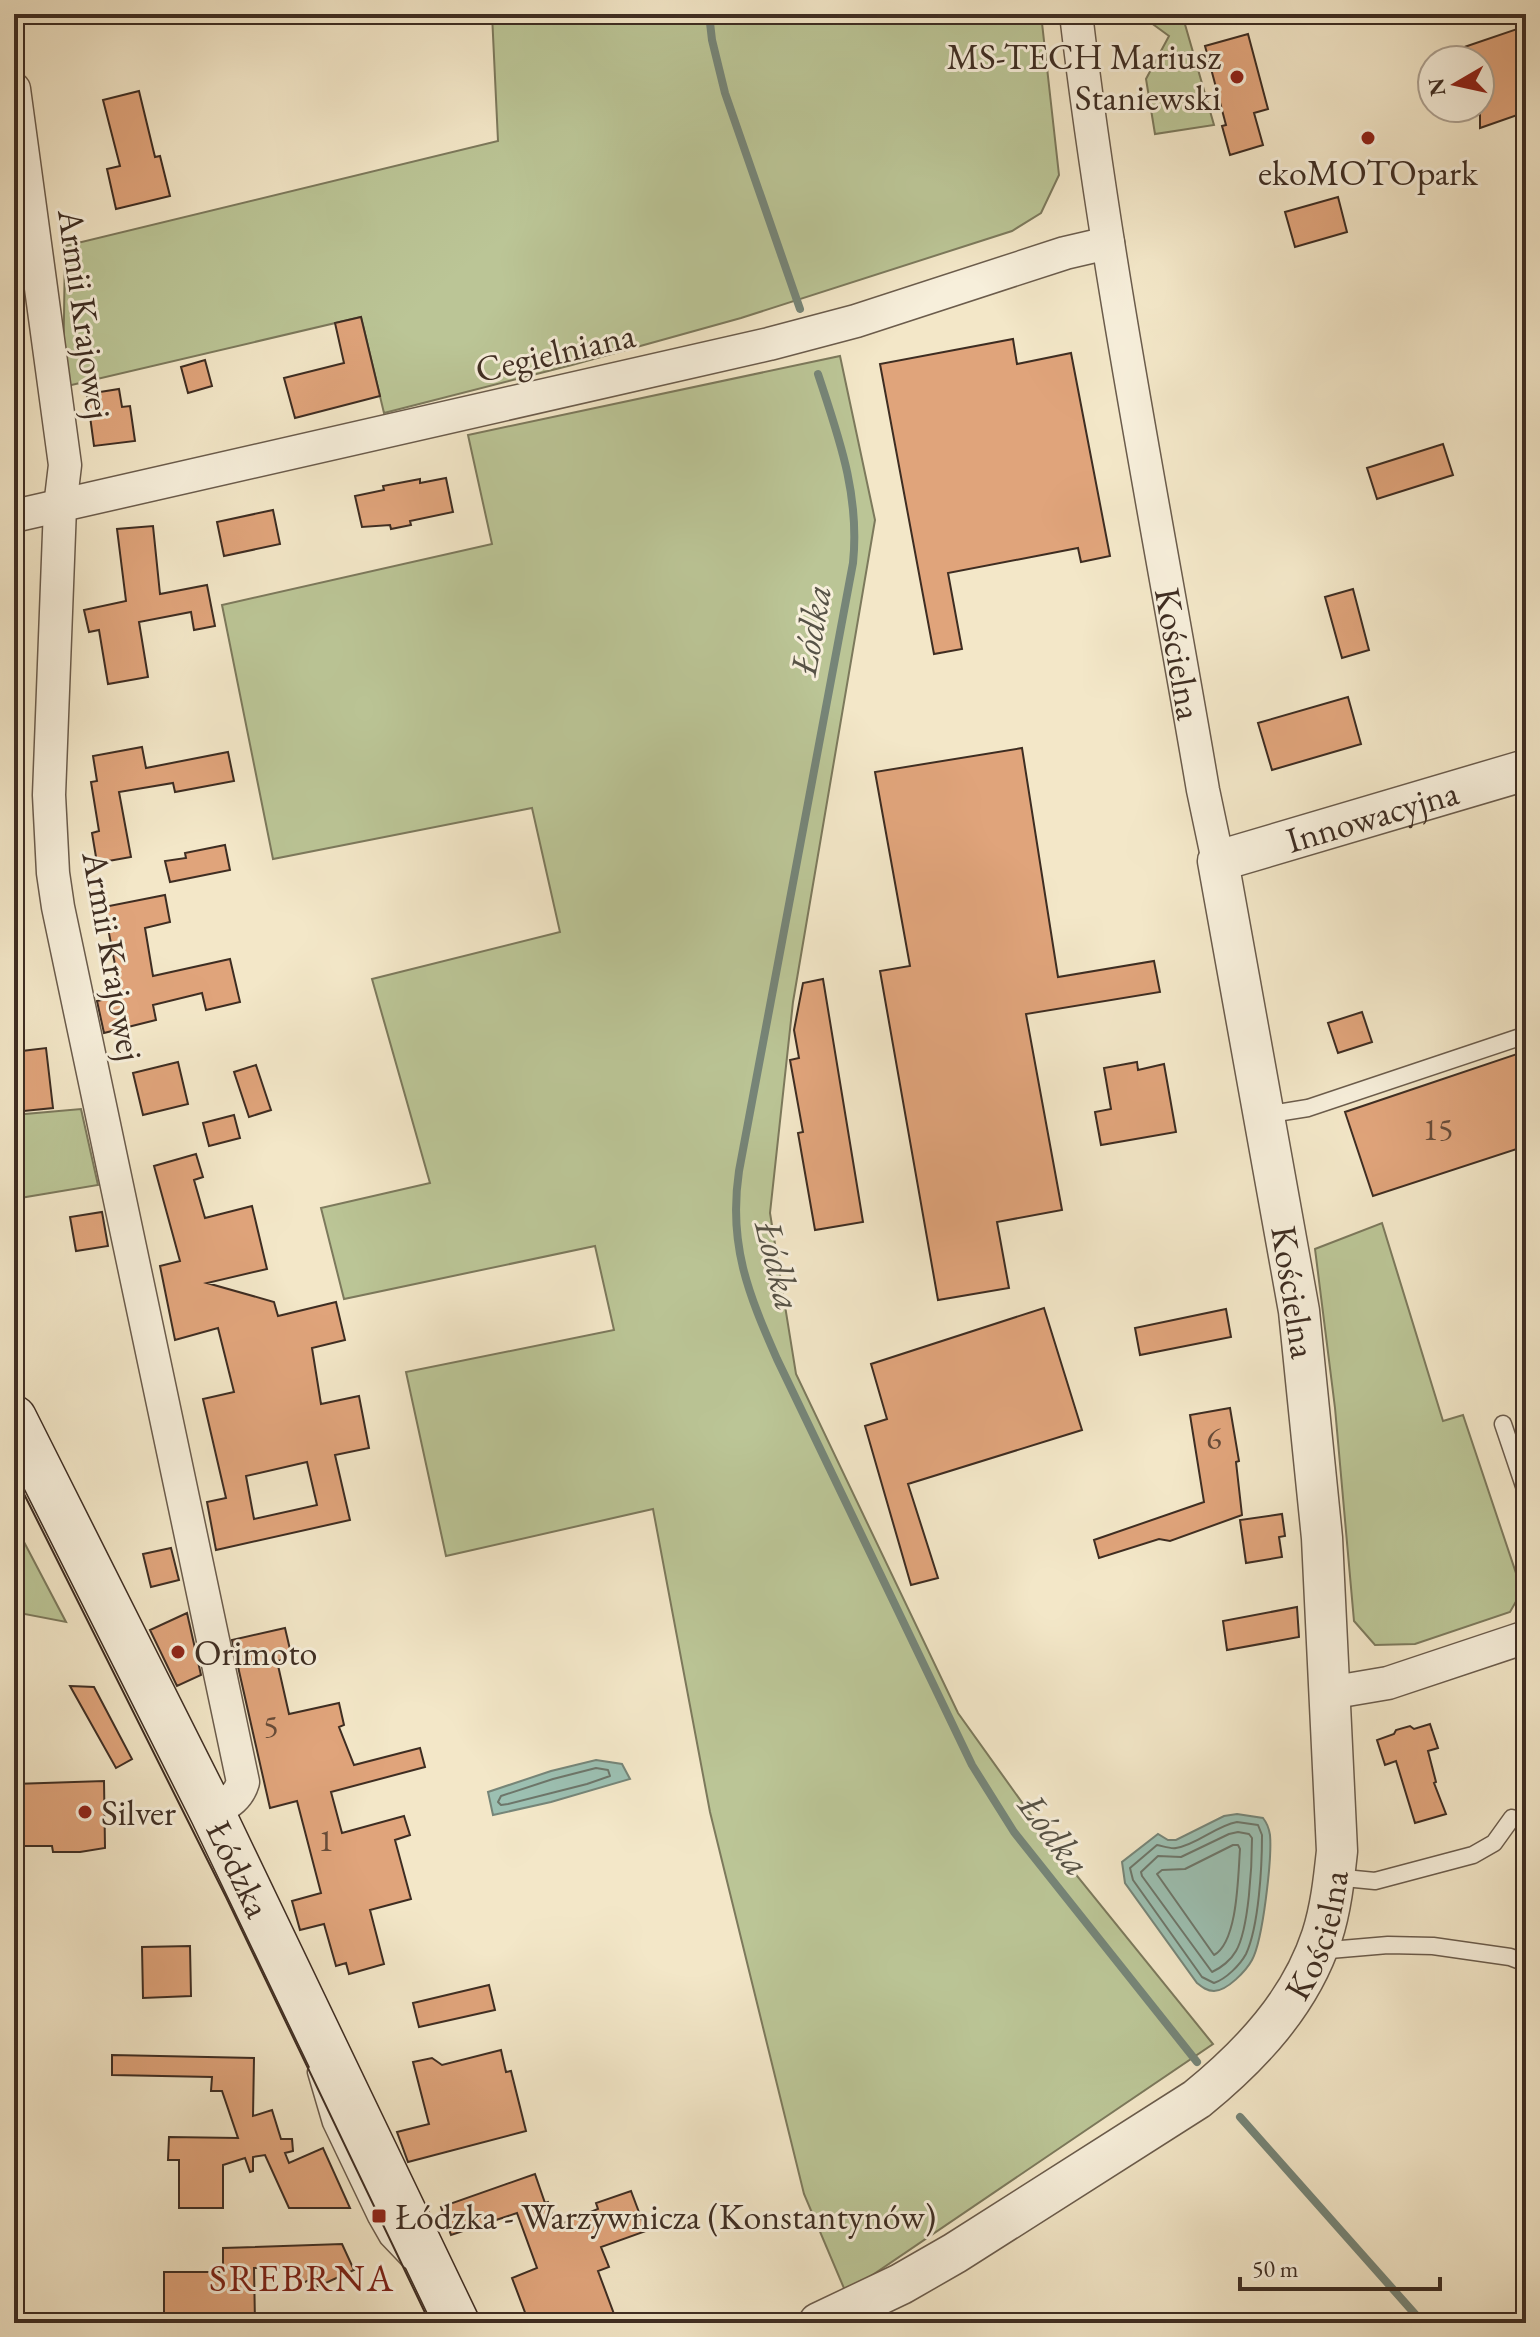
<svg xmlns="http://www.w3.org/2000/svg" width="1540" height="2337" viewBox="0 0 1540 2337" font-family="'EB Garamond',serif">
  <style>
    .green { fill: #bbc596; stroke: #7c795c; stroke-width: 2 }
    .water { fill: #9cc0b2; stroke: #768578; stroke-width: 2 }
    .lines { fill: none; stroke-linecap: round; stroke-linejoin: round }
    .shore { stroke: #6d766a; stroke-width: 2 }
    .stream { stroke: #768578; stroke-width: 8 }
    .building { fill: #e0a47b; stroke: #3e2d22; stroke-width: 2; fill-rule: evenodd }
    .service-casing { stroke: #6b5c4c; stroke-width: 19 }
    .minor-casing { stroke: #6b5c4c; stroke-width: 35 }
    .tertiary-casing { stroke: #6b5c4c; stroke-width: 43 }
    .secondary-casing { stroke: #3e2d22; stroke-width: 47 }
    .service { stroke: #f7efdb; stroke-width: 16 }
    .minor { stroke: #f7efdb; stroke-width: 32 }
    .tertiary { stroke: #f7efdb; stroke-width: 40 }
    .secondary { stroke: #f7efdb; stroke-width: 44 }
    .tram { stroke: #3e2d22; stroke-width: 2 }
    .poi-dot { fill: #8f2418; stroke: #f7efdb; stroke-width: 3 }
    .labels { text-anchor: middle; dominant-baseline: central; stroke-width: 6; stroke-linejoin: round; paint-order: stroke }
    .number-label { font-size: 32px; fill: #664b38 }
    .poi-label { font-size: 36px; fill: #3e2d22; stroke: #f7efdb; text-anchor: start }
    .street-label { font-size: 36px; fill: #3e2d22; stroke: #f7efdb }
    .water-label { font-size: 38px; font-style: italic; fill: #565246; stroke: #f7efdb }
    .neighbourhood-label { font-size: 38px; letter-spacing: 2px; fill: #7a1f14; stroke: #f7efdb }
  </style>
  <rect width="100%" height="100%" fill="#f3e7c8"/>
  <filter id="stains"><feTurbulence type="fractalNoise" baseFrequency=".0025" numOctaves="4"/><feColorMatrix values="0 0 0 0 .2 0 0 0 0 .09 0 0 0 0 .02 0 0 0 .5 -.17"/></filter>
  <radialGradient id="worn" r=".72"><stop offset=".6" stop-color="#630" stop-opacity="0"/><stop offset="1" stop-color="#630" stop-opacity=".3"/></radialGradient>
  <path class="green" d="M492 14H1041L1059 175 1041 213 1012 231 741 318 572 365 384 413 361 317 63 387 65 246 498 141Z
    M1139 14H1182L1214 125 1155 134 1146 79 1169 36Z
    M840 356 875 520 793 1002 770 1213 796 1374 958 1713 1056 1850 1213 2044 846 2293 804 2194 710 1812 653 1509 446 1556 406 1372 614 1330 595 1246 344 1299 321 1208 430 1183 372 979 560 932 532 808 273 859 222 605 492 544 468 435Z
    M81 1109 98 1185 14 1199V1115Z
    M1382 1223 1443 1421 1463 1415 1522 1591 1510 1612 1415 1644 1375 1645 1354 1621 1335 1408 1315 1249Z
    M14 1523 66 1622 14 1612Z"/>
  <path class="water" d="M596 1760 622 1764 630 1779 551 1802 493 1815 488 1792 551 1771Z
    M1237 1814 1263 1818C1267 1823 1269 1828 1270 1835 1272 1858 1263 1940 1252 1960 1246 1971 1227 1991 1214 1991 1207 1991 1202 1987 1197 1983L1125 1883 1122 1862 1158 1834 1168 1840H1176L1224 1816Z"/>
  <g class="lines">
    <path class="shore" d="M596 1768 608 1770 610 1776 587 1784 508 1804 501 1805 498 1802 501 1796 553 1779Z
      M1237 1822 1258 1825 1262 1835C1262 1866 1259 1926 1246 1954 1240 1965 1226 1979 1214 1983L1202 1977 1133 1880 1130 1868 1157 1845C1163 1846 1170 1849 1176 1848 1197 1845 1215 1826 1237 1822Z
      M1238 1832 1249 1834 1252 1838C1252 1864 1249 1929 1236 1951 1231 1960 1221 1968 1212 1972L1142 1876 1141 1872 1158 1856 1181 1857 1229 1834Z
      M1233 1845H1238L1240 1849C1238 1875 1238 1942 1214 1955L1157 1874 1162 1870 1185 1869Z"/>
    <path class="stream" d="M709 14 712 40 725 93 800 309
      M818 374C839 438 860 495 853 563L739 1171C728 1244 748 1293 777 1359L972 1765 1014 1832 1197 2062
      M1240 2117 1423 2323"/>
  </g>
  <path class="building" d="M1526 26V112L1480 128V60H1439L1438 56Z
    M1248 34 1268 109 1254 113 1263 145 1230 155 1222 126 1226 125 1205 46Z
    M139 91 155 157 160 156 170 196 116 209 107 169 120 166 103 100Z
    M1338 197 1347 232 1295 247 1285 212Z
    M361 317 380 396 295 418 284 378 344 363 335 323Z
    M1013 339 1017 364 1071 353 1110 556 1081 562 1078 548 948 573 962 649 934 654 880 364Z
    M205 360 212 386 188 393 181 367Z
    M119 389 122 407 130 406 135 441 94 446 87 394Z
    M1443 444 1453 475 1377 499 1367 468Z
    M446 478 453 512 410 521 411 525 391 529 390 525 362 527 355 496 384 490 383 486 420 479V483Z
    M273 510 280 544 224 556 217 522Z
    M153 526 160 594 207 585 215 626 194 630 191 612 139 622 148 677 108 684 99 630 89 632 84 610 126 601 117 529Z
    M1353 589 1369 650 1342 658 1325 597Z
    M1348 697 1361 744 1272 770 1258 723Z
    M142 747 146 768 228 752 234 781 175 792 173 783 119 792 131 857 97 863 92 833 99 831 91 782 97 781 93 756Z
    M1022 748 1058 977 1154 961 1160 992 1026 1014 1062 1210 997 1222 1009 1288 938 1300 880 971 910 966 875 772Z
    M225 845 230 870 170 882 165 861 186 858 185 853Z
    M165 895 170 922 145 928 153 976 230 959 240 1002 206 1010 202 993 153 1005 156 1020 104 1033 97 1001 121 996 104 907Z
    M823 979 863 1222 815 1230 798 1133 803 1132 790 1060 799 1058 794 1030 803 983Z
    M1362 1012 1372 1042 1338 1053 1328 1023Z
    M46 1048 53 1108 14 1112V1052Z
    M1526 1051V1146L1373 1196 1345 1112Z
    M178 1062 188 1104 143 1115 133 1073Z
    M1137 1062 1138 1070 1164 1064 1176 1132 1101 1145 1095 1112 1111 1109 1104 1068Z
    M256 1065 271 1110 249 1117 234 1072Z
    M234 1115 240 1138 209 1146 203 1123Z
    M196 1154 203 1177 194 1180 205 1218 252 1206 267 1269 207 1283 274 1302 278 1316 336 1302 345 1340 312 1348 321 1404 359 1396 369 1448 335 1455 350 1520 216 1550 207 1502 226 1498 203 1399 234 1392 218 1328 175 1340 160 1266 180 1261 154 1166ZM307 1462 317 1505 254 1519 246 1476Z
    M102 1212 108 1246 76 1251 70 1217Z
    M1044 1308 1082 1430 908 1484 938 1578 911 1585 865 1426 887 1419 871 1364Z
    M1226 1309 1231 1337 1140 1355 1135 1328Z
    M1230 1408 1239 1461 1236 1462 1242 1515 1170 1541 1159 1539 1099 1558 1094 1540 1204 1502 1190 1415Z
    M1282 1514 1285 1536 1279 1537 1282 1557 1246 1563 1240 1520Z
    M171 1548 179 1580 151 1587 143 1554Z
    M1297 1607 1299 1637 1227 1650 1223 1621Z
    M187 1613 201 1675 177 1686 150 1630Z
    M285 1628 292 1658 277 1661 289 1714 339 1703 344 1725 339 1727 354 1765 420 1748 425 1767 331 1792 342 1833 404 1816 410 1835 395 1840 411 1899 370 1910 384 1964 349 1974 346 1963 336 1966 324 1924 300 1930 292 1901 321 1893 297 1801 270 1808 232 1640Z
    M70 1686 94 1687 132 1759 116 1768Z
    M1430 1724 1438 1748 1428 1751 1436 1782 1434 1783 1446 1814 1415 1823 1396 1761 1385 1765 1377 1740 1394 1734 1396 1730 1410 1726 1414 1729Z
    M104 1781 105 1848 80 1852H53L52 1846H14V1784Z
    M190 1946 191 1996 143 1998 142 1947Z
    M489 1985 495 2010 419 2027 413 2003Z
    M501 2050 506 2072 511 2071 526 2131 408 2162 397 2132 429 2124 413 2062 432 2058 442 2065Z
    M112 2055 254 2058 253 2116 272 2110 281 2139H292L293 2151 285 2153 289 2163 323 2148 350 2208H289L265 2155 253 2157V2171L250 2172 245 2158 223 2165V2208H179V2160H168L169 2137 238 2138 222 2091H211L212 2077 112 2075Z
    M535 2174 545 2203 548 2202 556 2226 598 2209 596 2203 631 2191 646 2231 601 2247 609 2267 598 2271 614 2314 592 2323H529L512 2278 537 2268 517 2213 451 2235 441 2207Z
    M342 2244 354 2270 317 2287 313 2278 303 2283 295 2267 254 2268 255 2323H164V2272H223V2248Z"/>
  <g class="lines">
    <defs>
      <path id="service" d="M1265 1115 1308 1108 1526 1035
        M1503 1424 1526 1492
        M1334 1877 1375 1881 1473 1855 1494 1843 1512 1818
        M1318 1951 1388 1945 1433 1946 1510 1957 1526 1963
        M316 2072 331 2123 376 2217 388 2238 410 2261"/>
      <g id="minor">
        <path id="s1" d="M1076 14C1107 274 1159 531 1203 790L1218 861"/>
        <path d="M14 89 65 465 60 507 49 795 53 873 58 907 243 1782C238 1799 226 1804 212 1812"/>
        <path d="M14 516 769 344 856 321 1065 253 1108 243"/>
        <path d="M1329 1693 1388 1683 1526 1637"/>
      </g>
      <g id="tertiary">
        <path id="s2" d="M819 2323 901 2284 955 2253 1197 2099C1251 2055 1300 2003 1322 1936 1331 1908 1334 1879 1337 1851L1322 1538 1299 1311 1218 861 1526 770"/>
      </g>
      <g id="secondary">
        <path id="s3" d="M14 1418 212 1812 457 2323"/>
      </g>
    </defs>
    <use href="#service" class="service-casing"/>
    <use href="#minor" class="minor-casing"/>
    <use href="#tertiary" class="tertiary-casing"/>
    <use href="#secondary" class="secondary-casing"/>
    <use href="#service" class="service"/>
    <use href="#minor" class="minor"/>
    <use href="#tertiary" class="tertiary"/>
    <use href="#secondary" class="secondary"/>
    <path class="tram" d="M14 1474 226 1897 430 2323"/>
  </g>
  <g class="poi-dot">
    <circle cx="1237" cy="77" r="8"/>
    <circle cx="1368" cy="138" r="8"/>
    <circle cx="178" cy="1652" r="8"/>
    <circle cx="85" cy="1812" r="8"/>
    <rect x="371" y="2208" width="16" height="16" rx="4"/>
  </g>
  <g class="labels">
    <g class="number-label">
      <text x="1438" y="1129">15</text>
      <text x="1214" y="1438">6</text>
      <text x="271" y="1726">5</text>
      <text x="326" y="1840">1</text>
    </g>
    <g class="poi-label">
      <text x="1221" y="56" text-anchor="end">MS-TECH Mariusz<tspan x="1221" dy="41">Staniewski</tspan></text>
      <text x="1368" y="172" text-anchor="middle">ekoMOTOpark</text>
      <text x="194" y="1652">Orimoto</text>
      <text x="101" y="1812">Silver</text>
      <text x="395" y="2216">Łódzka - Warzywnicza (Konstantynów)</text>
    </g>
    <g class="street-label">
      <text transform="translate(85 314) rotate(82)">Armii Krajowej</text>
      <text transform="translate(555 352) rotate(-13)">Cegielniana</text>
      <text stroke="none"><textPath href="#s1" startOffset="648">Kościelna</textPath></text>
      <text stroke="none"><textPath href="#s2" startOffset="1894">Innowacyjna</textPath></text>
      <text transform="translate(113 956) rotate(80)">Armii Krajowej</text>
      <text transform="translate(1294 1292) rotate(81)">Kościelna</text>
      <text stroke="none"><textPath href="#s3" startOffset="504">Łódzka</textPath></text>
      <text stroke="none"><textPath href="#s2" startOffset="648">Kościelna</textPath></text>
    </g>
    <g class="water-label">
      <text transform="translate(810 630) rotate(-80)">Łódka</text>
      <text transform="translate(779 1265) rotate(76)">Łódka</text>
      <text transform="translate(1055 1834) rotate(53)">Łódka</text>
    </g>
    <g class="neighbourhood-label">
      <text x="302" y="2277">SREBRNA</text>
    </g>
  </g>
  <rect width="1540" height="2337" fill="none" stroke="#f3e7c8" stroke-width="48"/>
  <rect x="16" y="16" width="1508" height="2305" fill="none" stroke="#3e2d22" stroke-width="4"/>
  <rect x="24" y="24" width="1492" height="2289" fill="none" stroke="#3e2d22" stroke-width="2"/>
  <g transform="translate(1456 84) rotate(261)"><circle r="38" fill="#f7efdb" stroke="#ada191" stroke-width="2"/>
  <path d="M0-6L14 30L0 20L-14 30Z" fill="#8f2418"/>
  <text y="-12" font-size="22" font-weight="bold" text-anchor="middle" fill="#3e2d22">N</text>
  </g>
  <path d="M1240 2277v12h200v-12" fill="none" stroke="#3e2d22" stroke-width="4"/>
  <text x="1252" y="2277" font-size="24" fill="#3e2d22" stroke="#f7efdb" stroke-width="6" paint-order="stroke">50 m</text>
  <rect width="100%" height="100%" filter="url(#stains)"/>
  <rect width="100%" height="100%" fill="url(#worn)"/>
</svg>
